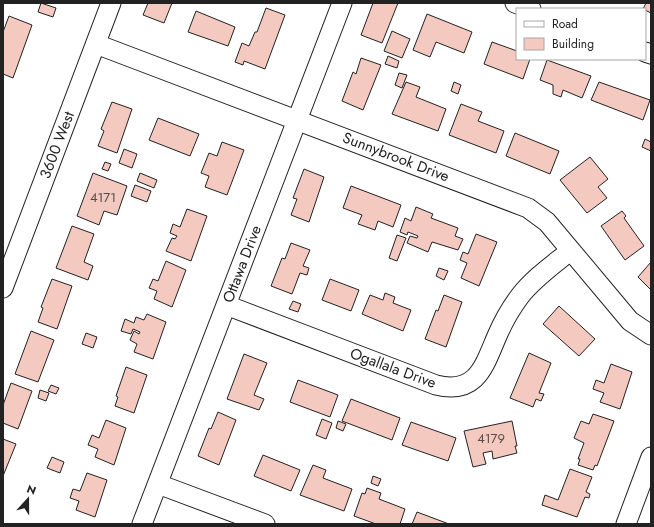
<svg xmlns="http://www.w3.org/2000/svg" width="654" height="527" viewBox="0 0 654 527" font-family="Jost,sans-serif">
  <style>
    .building { fill: #f3c9c0; stroke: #222 }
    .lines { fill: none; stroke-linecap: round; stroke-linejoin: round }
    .minor-casing { stroke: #222; stroke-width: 21 }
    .minor { stroke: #fff; stroke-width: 19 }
    .labels { text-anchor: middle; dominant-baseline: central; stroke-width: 3; stroke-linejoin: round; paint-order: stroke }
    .number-label { font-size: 13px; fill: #564c4a }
    .street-label { font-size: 15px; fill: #222; stroke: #fff }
  </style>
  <rect width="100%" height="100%" fill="#fff"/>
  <path class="building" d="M41 3 56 8 53 17 38 12Z
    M148 3H172L164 23 143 15Z
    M373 3H398L382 43 361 35Z
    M646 3H651V13L643 9Z
    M266 8 285 15 265 69 244 61 243 65 235 62 242 43 249 46 255 32H257Z
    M196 11 235 27 228 46 188 32Z
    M427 14 472 32 464 53 436 42 430 57 413 50Z
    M9 16 32 25 13 78 3 74V32Z
    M392 31 410 39 402 58 384 51Z
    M492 42 517 51V59H530L523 79 484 64Z
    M388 56 399 61 397 68 385 64Z
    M361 58 381 65 363 110 342 101 353 72 356 74Z
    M547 60 591 76 582 98 563 90 561 97 553 94V85L540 80Z
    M399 73 407 75 402 88 395 85Z
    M406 82 420 87 416 97 446 109 438 131 392 114Z
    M454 82 461 85 458 94 451 91Z
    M599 82 650 100 643 120 591 100Z
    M112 102 132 109 117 153 98 146 104 131 101 129Z
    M461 104 482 112 478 121 504 131 496 153 449 135Z
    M158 118 199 134 190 156 149 140Z
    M515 133 559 151 550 174 506 156Z
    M645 139 651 142V151L642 147Z
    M222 142 244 150 227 195 205 187 209 176 201 173 209 153 217 156Z
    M124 149 137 154 132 168 119 163Z
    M590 157 608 179 598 187 607 198 587 213 560 180Z
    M105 162 111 164 108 171 102 169Z
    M304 169 324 177 309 222 291 215 297 199 293 198Z
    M93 173 127 186 117 215 104 211 99 225 77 216Z
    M140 173 157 180 154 188 137 181Z
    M135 185 151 191 147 202 131 196Z
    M351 186 401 205 393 227 378 221 375 230 358 224 362 215 343 208Z
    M416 207 433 214 431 218 458 228 455 236 463 239 458 250 432 242 428 252 407 243 410 236 417 238 418 236 408 232 407 235 400 232 405 218 411 221Z
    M187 209 207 216 191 261 166 251 172 238 175 239 177 236 170 233 173 224 180 227Z
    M622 211 626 216 624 218 644 246 625 260 601 226Z
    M72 226 94 234 84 262 93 266 88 280 56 268Z
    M476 234 497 242 479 286 461 278 467 263 460 260 463 252 468 254Z
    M397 235 406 238 397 261 389 258Z
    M291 243 310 250 303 266 309 268 307 275 300 273 292 294 271 286 282 258 285 259Z
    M166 261 186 270 172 307 154 299 157 291 149 288 153 279 158 281Z
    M651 262V290L638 277Z
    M439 268 448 271 444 280 436 276Z
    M52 279 72 286 57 329 38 322 43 308 41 307Z
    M330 279 359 290 351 311 322 300Z
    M385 293 395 297 393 303 411 310 403 331 362 314 370 295 383 300Z
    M444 295 462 302 446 347 425 339 436 310 438 311Z
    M293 301 301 304 298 312 289 309Z
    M559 306 595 339 579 356 543 324Z
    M147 314 166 322 153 359 134 352 137 344 130 340 134 331 139 334 140 332 133 329 131 334 121 331 125 319 134 323 136 317 144 320Z
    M31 331 54 340 38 382 15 374Z
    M86 333 97 337 93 348 82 344Z
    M529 353 551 363 539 393 544 394 541 401 536 399 533 407 510 398Z
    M244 354 267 363 254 395 264 399 259 410 227 399Z
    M611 364 632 372 620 409 600 402 604 393 593 389 596 380 604 383Z
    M126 367 147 375 134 413 115 406 118 397 116 396Z
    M298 380 338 395 330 417 290 402Z
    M11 383 32 391 18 429 3 423V405Z
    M51 385 59 388 56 394 48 391Z
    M40 390 49 393 46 401 38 398Z
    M351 399 400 418 392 440 342 421Z
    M218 412 236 420 219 465 198 456 209 428 211 429Z
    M593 414 614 421 597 466 595 465 593 470 578 465 580 459H578L584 443 574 438 581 421 589 424Z
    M322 419 332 423 326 439 316 435Z
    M106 420 126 428 114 465 95 457 98 449 88 445 92 435 99 438Z
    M338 421 346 424 343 431 336 428Z
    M512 421 517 446H515L517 453 493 459 492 451 483 453 486 464 473 467 464 431Z
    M411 422 456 438 448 461 402 445Z
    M3 439 16 444 3 476Z
    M263 455 300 470 291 491 254 476Z
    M52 457 64 462 60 473 47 468Z
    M313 465 326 470 323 478 352 489 344 511 300 495Z
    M570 469 592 477 586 492 590 494 589 498 585 497 577 517 542 505 545 495 558 500Z
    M87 473 107 480 95 517 76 510 79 501 70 498 73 489 80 491Z
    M373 476 381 479 378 486 371 483Z
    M367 488 381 493 379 499 405 509 400 524H376L354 516 362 493 365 494Z
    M417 512 449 524H412Z"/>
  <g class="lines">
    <defs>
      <path id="minor" d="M515 3 531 9
        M96 44 528 208 547 222 630 321 651 335
        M645 52 651 54
        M3 288 111 3
        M226 305 436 385C477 395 484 366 497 336 503 322 511 308 520 296 534 278 553 265 570 251
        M158 484 265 524
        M142 524 342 3
        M626 524 651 457"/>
    </defs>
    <use href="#minor" class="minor-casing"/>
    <use href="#minor" class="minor"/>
  </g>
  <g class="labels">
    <g class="number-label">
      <text x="103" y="197">4171</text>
      <text x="491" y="438">4179</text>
    </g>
    <g class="street-label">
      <text transform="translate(57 145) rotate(-69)">3600 West</text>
      <text transform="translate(396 157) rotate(21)">Sunnybrook Drive</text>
      <text transform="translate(242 264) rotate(-69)">Ottawa Drive</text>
      <text transform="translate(393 368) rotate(20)">Ogallala Drive</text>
    </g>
  </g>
  <rect width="654" height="527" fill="none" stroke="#222222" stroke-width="8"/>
  <rect x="516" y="8" width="130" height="52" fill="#ffffff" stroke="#a7a7a7"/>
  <rect x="524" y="21" width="20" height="6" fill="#ffffff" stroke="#a7a7a7"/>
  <text x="552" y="28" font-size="12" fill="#222222">Road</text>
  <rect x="524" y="38" width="20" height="12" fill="#f3c9c0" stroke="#a7a7a7"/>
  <text x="552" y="48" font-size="12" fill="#222222">Building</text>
  <g transform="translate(28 499) rotate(21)" stroke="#ffffff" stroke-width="3" paint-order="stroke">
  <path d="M0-3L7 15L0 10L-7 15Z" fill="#222222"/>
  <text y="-6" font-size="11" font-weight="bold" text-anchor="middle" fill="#222222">N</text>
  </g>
</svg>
